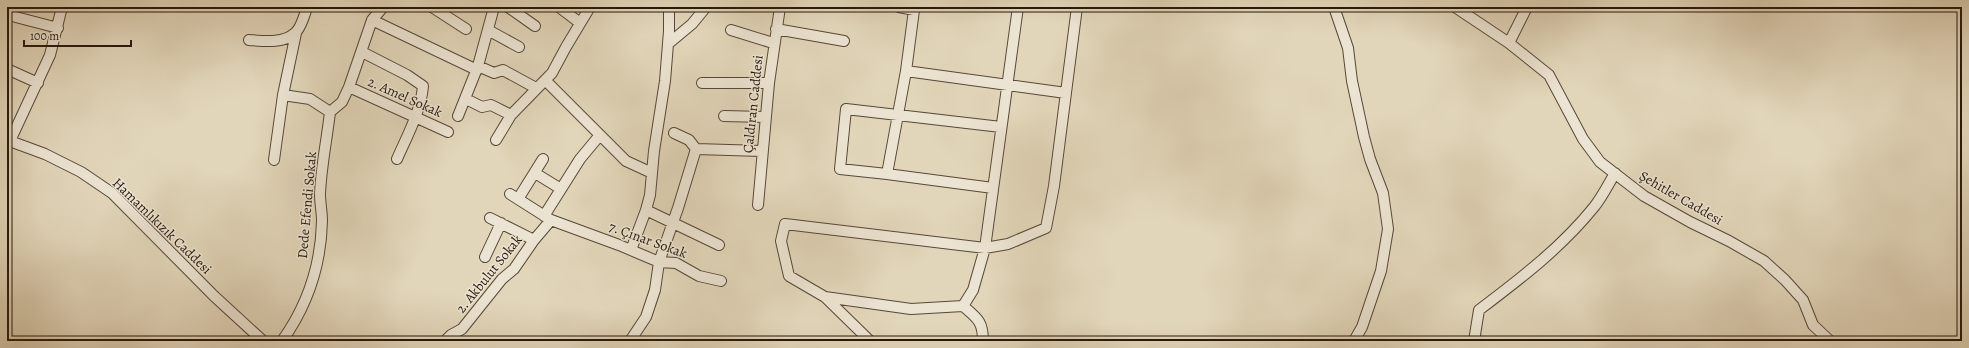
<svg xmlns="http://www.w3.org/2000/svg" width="1969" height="348" viewBox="0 0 1969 348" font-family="Alegreya,serif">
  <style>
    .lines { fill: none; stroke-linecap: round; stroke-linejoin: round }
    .minor-casing { stroke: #564837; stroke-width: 12 }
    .minor { stroke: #ece4d2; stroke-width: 10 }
    .labels { text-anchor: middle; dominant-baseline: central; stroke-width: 3; stroke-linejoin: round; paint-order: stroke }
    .street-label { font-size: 14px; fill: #27180b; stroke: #ece4d2 }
  </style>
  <rect width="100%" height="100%" fill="#e2d6ba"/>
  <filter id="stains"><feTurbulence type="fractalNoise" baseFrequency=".005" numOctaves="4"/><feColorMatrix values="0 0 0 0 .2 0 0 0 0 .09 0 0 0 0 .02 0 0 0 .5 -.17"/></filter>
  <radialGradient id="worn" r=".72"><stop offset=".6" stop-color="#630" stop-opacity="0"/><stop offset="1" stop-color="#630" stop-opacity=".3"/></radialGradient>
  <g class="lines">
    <defs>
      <path id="minor" d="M432 7 466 29
        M508 7 535 26
        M559 7 580 23
        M899 7 914 10 906 71 1066 93
        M1018 7 985 248 973 290 963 306 911 309 825 297 789 276 781 241 785 224 985 248 1008 244 1046 228 1054 186 1077 7
        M1334 7 1348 48 1352 81 1364 137 1370 159 1383 193 1388 229 1381 271 1362 327 1354 341
        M1455 7 1509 43 1549 75 1583 139 1600 162 1644 196 1690 222 1729 241 1764 261 1785 280 1803 300 1813 325 1830 341
        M8 15 58 28
        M372 20 477 70
        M776 29 844 41
        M488 30 519 47
        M731 30 773 43
        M249 40C263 41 283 44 295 33 301 28 305 14 307 7
        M1509 43 1527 7
        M668 44 692 24 706 7
        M362 52 407 75 423 86C421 111 407 136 397 159
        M478 66 494 73 503 70 536 88
        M7 69 38 83
        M906 71 887 174 993 188
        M545 80 626 161 652 173
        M702 83H769
        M349 87 448 132
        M283 95 310 99 330 112
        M466 99 482 107 491 105 511 115
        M458 116 478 66 494 7
        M724 116 765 117
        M674 133 689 140 696 149
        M7 140 45 154 81 172 112 193 214 296 263 341
        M496 140 511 115 552 73 566 47 590 7
        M10 141 50 55 62 7
        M696 149 762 151
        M274 160 283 95 296 33
        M535 173 561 189
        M887 174 840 169 846 109 1001 127
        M510 194 551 220 619 245 659 262 676 263 699 276 721 281
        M518 199 543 159
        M758 205 769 83 780 7
        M646 210 719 245
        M544 216 580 159 600 135
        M490 218 534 240
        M631 250 646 210 650 195 654 151 665 81 669 31V7
        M485 257 501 223
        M825 297 870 341
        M963 306C977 318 983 321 983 341
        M282 341C307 306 321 265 322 221 322 212 320 203 320 194 321 167 327 139 330 112L342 102 349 87 372 20 383 7
        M445 341 451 335 462 329 502 279 514 269 534 240 551 220
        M630 341 646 317 655 290 659 262 678 208 696 149
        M1474 341 1479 310C1520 279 1562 247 1594 207 1602 197 1608 185 1615 173"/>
    </defs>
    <use href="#minor" class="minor-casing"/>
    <use href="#minor" class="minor"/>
  </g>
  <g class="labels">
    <g class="street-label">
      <text transform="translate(405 97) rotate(24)">2. Amel Sokak</text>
      <text transform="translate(753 104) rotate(-84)">Çaldıran Caddesi</text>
      <text transform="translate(1681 198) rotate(30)">Şehitler Caddesi</text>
      <text transform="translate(307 205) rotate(-85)">Dede Efendi Sokak</text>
      <text transform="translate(162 226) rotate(44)">Hamamlıkızık Caddesi</text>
      <text transform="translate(648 240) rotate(20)">7. Çınar Sokak</text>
      <text transform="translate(489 274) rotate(-51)">2. Akbulut Sokak</text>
    </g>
  </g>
  <rect width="1969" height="348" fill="none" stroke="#e2d6ba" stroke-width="24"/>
  <rect x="8" y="8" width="1953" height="332" fill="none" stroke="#27180b" stroke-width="2"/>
  <rect x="12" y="12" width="1945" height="324" fill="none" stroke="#27180b"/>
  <path d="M24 40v6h107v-6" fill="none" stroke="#27180b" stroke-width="2"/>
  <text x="30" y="40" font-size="12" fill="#27180b" stroke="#ece4d2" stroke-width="3" paint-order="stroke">100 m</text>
  <rect width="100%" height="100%" filter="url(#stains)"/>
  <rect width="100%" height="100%" fill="url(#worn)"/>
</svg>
